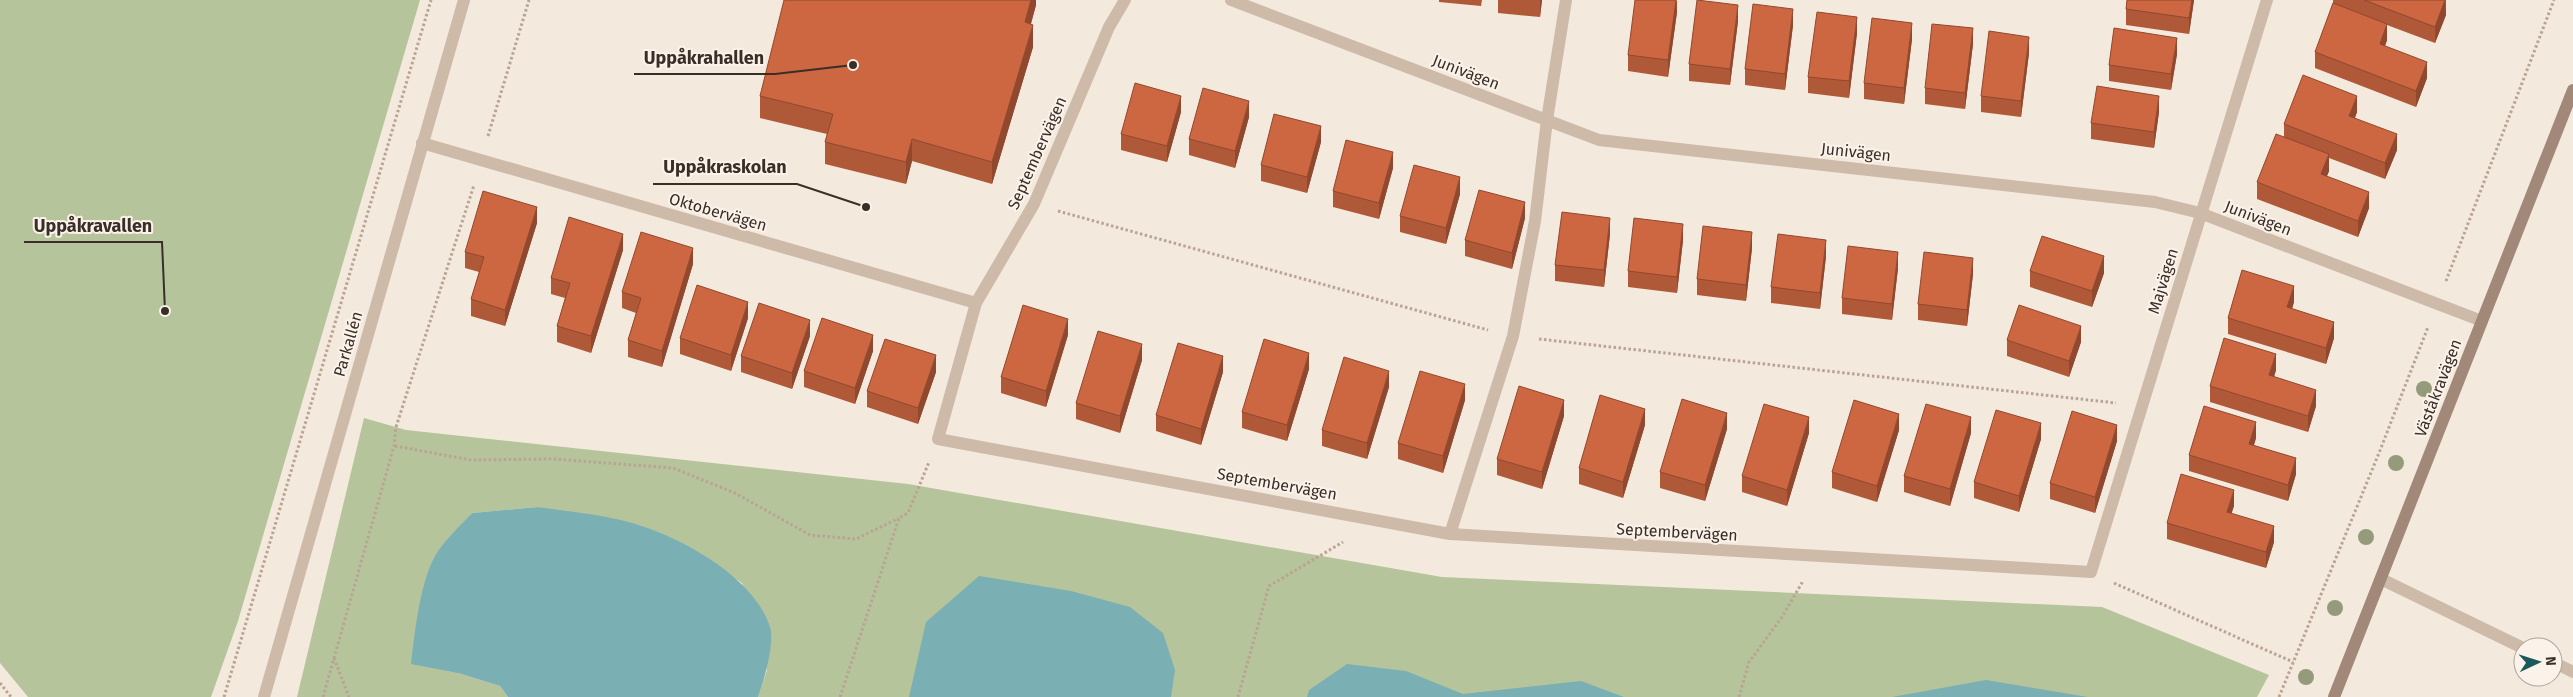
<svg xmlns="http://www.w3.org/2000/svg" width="2573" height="697" viewBox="0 0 2573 697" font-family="'Fira Sans',sans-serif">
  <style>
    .green { fill: #b6c49c }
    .water { fill: #7aafb3 }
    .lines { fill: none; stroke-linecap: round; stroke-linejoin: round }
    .path { stroke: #b9a392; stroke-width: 3; stroke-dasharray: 2.5 2.5; stroke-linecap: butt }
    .street { stroke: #cdbaa8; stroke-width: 12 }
    .secondary { stroke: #a18879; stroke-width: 12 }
    .tree { fill: #959a7b }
    .wall { fill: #b05939 }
    .shaded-wall { fill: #90482e }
    .building { fill: #cd6742; stroke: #90482e }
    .labels { text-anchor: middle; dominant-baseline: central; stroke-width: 4; stroke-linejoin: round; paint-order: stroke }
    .street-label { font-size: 16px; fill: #392e28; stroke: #fbf3ea }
    .leader { fill: none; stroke: #392e28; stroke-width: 2 }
    .callout-dot { fill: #392e28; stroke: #fbf3ea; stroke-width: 2 }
    .callout-label { font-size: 18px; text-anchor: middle; font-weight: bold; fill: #392e28; stroke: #fbf3ea; stroke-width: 4; stroke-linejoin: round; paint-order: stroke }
  </style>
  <rect width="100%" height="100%" fill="#f4e9dd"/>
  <path class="green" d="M0 0H420L238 621 211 697H28L0 663Z
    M364 418 406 430 908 484 1442 577 2102 607 2269 675 2257 697H758L767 670 742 583 680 543 642 526 538 507 472 513 457 530 458 673 500 686 508 697H297Z"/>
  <path class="water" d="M538 507C572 512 609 515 642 526 687 541 755 579 770 627 775 642 764 681 758 697H508L500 686 458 673 411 664C415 631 420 579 438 551 447 538 461 525 472 513Z
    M979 576 1071 591 1130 607 1163 633 1175 670 1171 697H909L926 622Z
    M1347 664 1406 671 1463 694 1581 681 1624 697H1307L1309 690Z
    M1986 680 2088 697H1892Z"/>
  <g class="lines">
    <path class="path" d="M488 136 529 0
      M1058 211 1488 330
      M2446 281 2554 0
      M1539 339 2116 403
      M395 446 471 460 553 459 673 468 735 493 810 535 856 539 899 518
      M2114 583 2293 662
      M334 658 349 697
      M0 683 11 697
      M224 697 431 0
      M323 697 394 446 396 427 474 185
      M840 697 899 518 908 513 929 462
      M1238 697 1269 586 1343 542
      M1739 697 1749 662 1782 617 1803 581
      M2279 697 2379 453 2428 327"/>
    <path class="street" d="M1125 0 1109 27 1034 204 976 303 938 439 1450 534 2091 572 2267 0
      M1231 0 1599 140 2155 202 2200 213 2482 321
      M422 143 976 303
      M1450 534 1513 336 1535 221 1547 120 1566 0
      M2381 579 2523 648
      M2553 662 2573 672
      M264 697 464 0"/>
    <path class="secondary" d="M2334 697 2573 90"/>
  </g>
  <g class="tree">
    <circle cx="2424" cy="389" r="8"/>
    <circle cx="2396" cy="463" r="8"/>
    <circle cx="2366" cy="537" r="8"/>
    <circle cx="2335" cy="608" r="8"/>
    <circle cx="2306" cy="677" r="8"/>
  </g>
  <path class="wall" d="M1036 0V5L1031 24 1033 47 992 184 912 161 906 184 825 164V142L827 134 760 118V96Z
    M1439 0H1482L1481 6 1439 2Z
    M1498 0H1542L1540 17 1498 13Z
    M1677 0V12L1668 77 1628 71V55Z
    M2127 0H2194L2189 34 2126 25V9Z
    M2333 0H2446V15L2435 43 2387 25V40L2385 46 2427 78 2416 107 2315 68V52L2333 4Z
    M1738 21 1730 85 1689 81V64Z
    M1793 25 1785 90 1745 85V69Z
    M1857 33 1849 98 1808 93V77Z
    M1912 39 1904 104 1864 99V83Z
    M1973 44 1965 109 1925 104V88Z
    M2029 53 2021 117 1981 112V96Z
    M2177 54 2171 90 2109 81V65Z
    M1181 112 1167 162 1121 150V134Z
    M2159 112 2154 148 2091 139V123Z
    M2357 112 2355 118 2397 150 2385 179 2329 158V171L2327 176 2369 208 2358 237 2257 199V182L2284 137V124Z
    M1249 117 1235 168 1189 155V139Z
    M1321 142 1307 193 1261 181V165Z
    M1393 168 1379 219 1333 207V191Z
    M1460 194 1446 244 1400 232V216Z
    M1525 218 1512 269 1465 256V240Z
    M537 223 505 326 471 316V299L479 272 465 268V252Z
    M1610 234 1604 287 1555 281V265Z
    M1683 240 1677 293 1628 287V271Z
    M1752 248 1746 301 1697 295V279Z
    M623 250 591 353 557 342V326L565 298 551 294V278Z
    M1826 256 1820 309 1771 303V287Z
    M693 264 662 367 628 357V340L636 313 622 308V292Z
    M1898 268 1892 320 1842 314V298Z
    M2030 271 2104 273 2092 307 2030 287Z
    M1973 274 1967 326 1918 320V304Z
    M2294 302 2292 309 2334 338 2326 364 2228 334V318Z
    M748 318 731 371 680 354V338Z
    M1068 335 1046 407 1001 393V377Z
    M810 336 792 389 741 372V356Z
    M2007 340 2081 342 2069 377 2007 356Z
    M873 351 855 404 804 387V371Z
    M1142 360 1120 433 1076 419V403Z
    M1309 369 1287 441 1242 428V412Z
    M2276 370 2274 377 2316 406 2308 432 2210 402V386Z
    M936 372 918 424 867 407V391Z
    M1223 372 1201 445 1156 431V415Z
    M1389 387 1367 459 1322 446V430Z
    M1465 400 1443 473 1398 459V443Z
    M1564 416 1542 489 1497 475V459Z
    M1645 425 1623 498 1579 484V468Z
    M1727 429 1705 501 1660 488V472Z
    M1899 430 1877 502 1832 488V472Z
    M1809 433 1787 506 1742 492V476Z
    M1971 433 1950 506 1904 492V476Z
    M2256 438 2254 445 2296 474 2288 501 2189 471V455Z
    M2041 439 2019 512 1974 498V482Z
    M2117 441 2095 513 2050 499V483Z
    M2234 506 2231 513 2274 542 2266 568 2167 539V523Z"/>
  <path class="shaded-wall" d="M1031 0H1036V5L1025 44V22Z
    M1540 0H1542L1540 17Z
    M1676 0 1677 12 1668 77V60Z
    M2192 0H2194L2189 34V18Z
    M2445 0 2446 15 2435 43V27Z
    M1738 5V21L1730 85V69Z
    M1793 9V25L1785 90V74Z
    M1857 17V33L1849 98V81Z
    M1912 23V39L1904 104V88Z
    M2387 24V40L2380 60V44Z
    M1033 25V47L992 184V162Z
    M1973 28V44L1965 109V93Z
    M2029 37V53L2021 117V101Z
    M2177 38V54L2171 90V74Z
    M2427 62V78L2416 107V91Z
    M1181 96V112L1167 162V146Z
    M2159 96V112L2154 148V132Z
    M2357 96V112L2349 132V116Z
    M1249 101V117L1235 168V151Z
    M1321 126V142L1307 193V177Z
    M2397 134V150L2385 179V163Z
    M912 139V161L906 184V162Z
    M1393 152V168L1379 219V203Z
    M2329 154V171L2321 190V174Z
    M1460 177V194L1446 244V228Z
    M2369 192V208L2358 237V221Z
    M1525 202V218L1512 269V253Z
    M537 207V223L505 326V310Z
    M1610 218V234L1604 287V270Z
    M1683 224V240L1677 293V277Z
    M1752 232V248L1746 301V285Z
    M623 234V250L591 353V336Z
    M1826 240V256L1820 309V293Z
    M693 248V264L662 367V351Z
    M1898 252V268L1892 320V304Z
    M2104 256V273L2092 307V291Z
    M1973 258V274L1967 326V310Z
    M2294 286V302L2287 324V307Z
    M748 302V318L731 371V355Z
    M1068 319V335L1046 407V391Z
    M810 320V336L792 389V373Z
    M2334 322V338L2326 364V348Z
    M2081 326V342L2069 377V361Z
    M873 335V351L855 404V388Z
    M1142 344V360L1120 433V416Z
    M1309 353V369L1287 441V425Z
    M2276 354V370L2269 392V375Z
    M936 355V372L918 424V408Z
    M1223 356V372L1201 445V429Z
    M1389 371V387L1367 459V443Z
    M1465 384V400L1443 473V456Z
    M2316 390V406L2308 432V416Z
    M1564 400V416L1542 489V472Z
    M1645 409V425L1623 498V482Z
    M1727 413V429L1705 501V485Z
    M1899 414V430L1877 502V486Z
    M1809 417V433L1787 506V490Z
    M1971 417V433L1950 506V489Z
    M2256 422V438L2249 460V444Z
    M2041 423V439L2019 512V496Z
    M2117 425V441L2095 513V497Z
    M2296 458V474L2288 501V485Z
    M2234 490V506L2227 528V512Z
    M2274 526V542L2266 568V552Z"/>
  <path class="building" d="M784 0H1031L1025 22 1033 25 992 162 912 139 906 162 825 142 833 114 760 96Z
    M1635 0H1676L1668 60 1628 55Z
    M1697 0 1738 5 1730 69 1689 64Z
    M2127 0H2192L2189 18 2126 9Z
    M2364 0H2445L2435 27Z
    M2333 3 2387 24 2380 44 2427 62 2416 91 2315 52Z
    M1753 4 1793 9 1785 74 1745 69Z
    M1817 12 1857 17 1849 81 1808 77Z
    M1872 18 1912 23 1904 88 1864 83Z
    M1932 24 1973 28 1965 93 1925 88Z
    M2114 28 2177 38 2171 74 2109 65Z
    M1989 31 2029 37 2021 101 1981 96Z
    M2303 75 2357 96 2349 116 2397 134 2385 163 2284 124Z
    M1135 83 1181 96 1167 146 1121 134Z
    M2097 86 2159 96 2154 132 2091 123Z
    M1203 88 1249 101 1235 151 1189 139Z
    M1274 114 1321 126 1307 177 1261 165Z
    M2276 134 2329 154 2321 174 2369 192 2358 221 2257 182Z
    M1346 140 1393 152 1379 203 1333 191Z
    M1414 165 1460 177 1446 228 1400 216Z
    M1479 190 1525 202 1512 253 1465 240Z
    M483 191 537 207 505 310 471 299 484 257 465 252Z
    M1562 212 1610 218 1604 270 1555 265Z
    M569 217 623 234 591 336 557 326 570 283 551 278Z
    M1634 218 1683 224 1677 277 1628 271Z
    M1703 226 1752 232 1746 285 1697 279Z
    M641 232 693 248 662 351 628 340 641 298 622 292Z
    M1778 234 1826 240 1820 293 1771 287Z
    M2042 236 2104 256 2092 291 2030 271Z
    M1848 246 1898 252 1892 304 1842 298Z
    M1924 252 1973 258 1967 310 1918 304Z
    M2242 270 2294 286 2287 307 2334 322 2326 348 2228 318Z
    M697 285 748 302 731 355 680 338Z
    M759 303 810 320 792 373 741 356Z
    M1023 305 1068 319 1046 391 1001 377Z
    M2019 305 2081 326 2069 361 2007 340Z
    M822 318 873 335 855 388 804 371Z
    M1098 331 1142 344 1120 416 1076 403Z
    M2224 338 2276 354 2269 375 2316 390 2308 416 2210 386Z
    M885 339 936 355 918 408 867 391Z
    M1264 339 1309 353 1287 425 1242 412Z
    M1178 343 1223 356 1201 429 1156 415Z
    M1344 357 1389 371 1367 443 1322 430Z
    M1420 371 1465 384 1443 456 1398 443Z
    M1519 386 1564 400 1542 472 1497 459Z
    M1600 395 1645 409 1623 482 1579 468Z
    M1682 399 1727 413 1705 485 1660 472Z
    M1854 400 1899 414 1877 486 1832 472Z
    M1764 404 1809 417 1787 490 1742 476Z
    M1926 404 1971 417 1950 489 1904 476Z
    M2204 406 2256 422 2249 444 2296 458 2288 485 2189 455Z
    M1996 410 2041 423 2019 496 1974 482Z
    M2072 411 2117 425 2095 497 2050 483Z
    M2181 474 2234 490 2227 512 2274 526 2266 552 2167 523Z"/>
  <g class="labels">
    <g class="street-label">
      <text transform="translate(1466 72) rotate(21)">Junivägen</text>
      <text transform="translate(1856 152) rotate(6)">Junivägen</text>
      <text transform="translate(1037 153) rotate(-66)">Septembervägen</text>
      <text transform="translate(718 212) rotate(16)">Oktobervägen</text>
      <text transform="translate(2258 218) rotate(21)">Junivägen</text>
      <text transform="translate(2163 281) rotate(-73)">Majvägen</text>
      <text transform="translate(348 344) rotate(-74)">Parkallén</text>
      <text transform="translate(2438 388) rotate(-69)">Väståkravägen</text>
      <text transform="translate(1277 484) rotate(10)">Septembervägen</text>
      <text transform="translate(1677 532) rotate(3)">Septembervägen</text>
    </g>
  </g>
  <path class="leader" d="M853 65L775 74H634M866 207L797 184H653M165 311L162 242H24"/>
  <g class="callout-dot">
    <circle cx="853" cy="65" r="5"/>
    <circle cx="866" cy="207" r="5"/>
    <circle cx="165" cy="311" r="5"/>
  </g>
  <g class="callout-label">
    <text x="704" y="64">Uppåkrahallen</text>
    <text x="725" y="173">Uppåkraskolan</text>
    <text x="93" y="232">Uppåkravallen</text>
  </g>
  <g transform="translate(2538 662) rotate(86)"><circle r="24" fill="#fbf3ea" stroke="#ada49c"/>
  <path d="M0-4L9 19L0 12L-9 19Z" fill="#1b585e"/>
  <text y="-8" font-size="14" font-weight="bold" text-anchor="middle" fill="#392e28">N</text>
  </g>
</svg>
